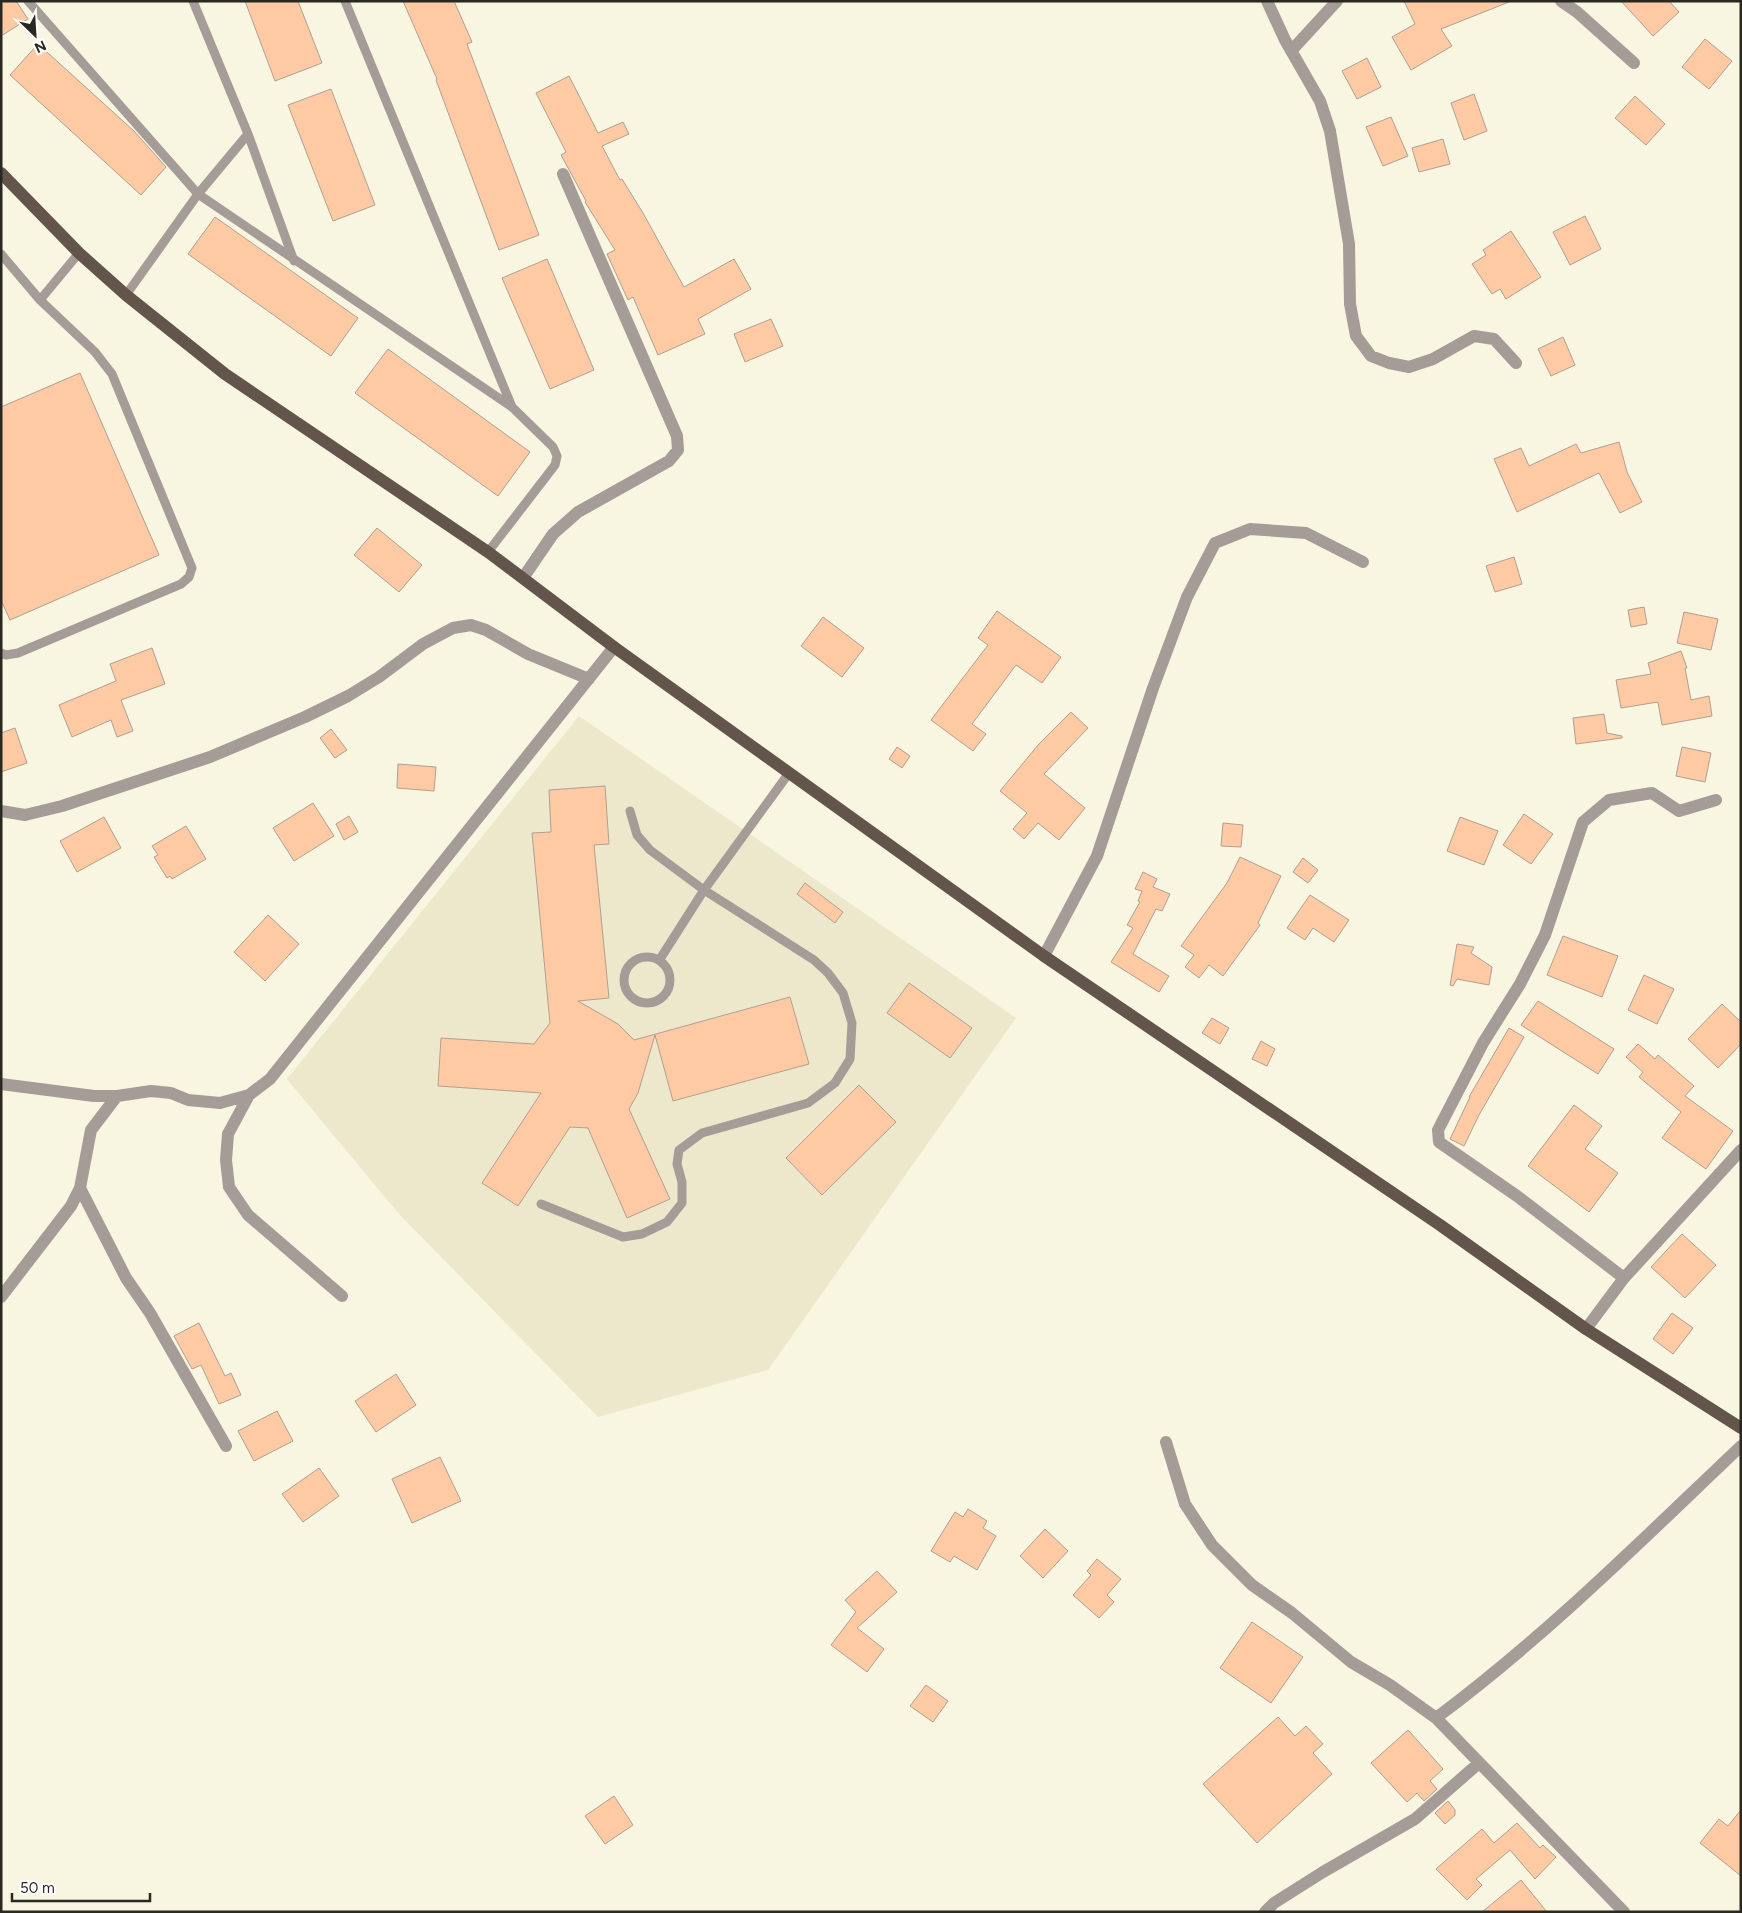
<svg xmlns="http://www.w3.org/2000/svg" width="1742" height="1913" viewBox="0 0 1742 1913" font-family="Figtree,sans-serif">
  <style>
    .built { fill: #ede8cc }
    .building { fill: #fdcaa4; stroke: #b19f92 }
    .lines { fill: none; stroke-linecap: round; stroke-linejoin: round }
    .lane { stroke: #a59c97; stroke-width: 9 }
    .street { stroke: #a59c97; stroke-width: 12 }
    .primary { stroke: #63544c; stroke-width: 12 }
  </style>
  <rect width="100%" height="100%" fill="#f8f5e0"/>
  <path class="built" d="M579 716 1016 1018 768 1370 598 1417 398 1213 287 1079Z"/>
  <path class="building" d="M1 1H16L28 19 1 36Z
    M245 1H298L322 63 275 81Z
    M403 1H454L472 42 467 44 539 235 499 250 436 80 437 79Z
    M1404 1H1508L1509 2 1441 29 1452 46 1411 70 1392 37 1415 24Z
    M1621 1H1669L1679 12 1653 36Z
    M1705 39 1732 61 1709 89 1682 67Z
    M38 44 134 131 166 167 141 195 10 75Z
    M1367 58 1381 87 1357 99 1342 71Z
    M569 76 598 133 623 122 629 134 602 146 620 180 622 179 643 213 684 287 734 259 751 289 698 319 705 334 658 355 633 297 628 300 607 254 615 250 585 202 586 201 561 155 566 152 536 93Z
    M331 89 375 205 333 221 288 105Z
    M1474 94 1487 131 1464 140 1451 103Z
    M1635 96 1665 124 1646 145 1615 118Z
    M1391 117 1408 156 1383 166 1366 127Z
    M1443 139 1450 164 1419 172 1412 148Z
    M1585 216 1601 249 1570 265 1553 232Z
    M215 217 358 318 331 356 188 254Z
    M1511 231 1541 277 1506 299 1500 289 1492 294 1472 264 1486 255 1483 250Z
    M547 259 594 370 550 389 502 278Z
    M771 319 783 346 745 362 734 334Z
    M1563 337 1575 365 1551 376 1538 349Z
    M388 349 530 452 498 496 355 393Z
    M80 373 159 555 10 620 1 600V407Z
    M1619 442 1627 472 1642 502 1620 513 1599 473 1517 512 1494 459 1521 448 1529 466 1576 444 1581 453Z
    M377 528 422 565 399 592 354 555Z
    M1514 557 1522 584 1495 592 1486 566Z
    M1644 607 1647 624 1631 627 1628 610Z
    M997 611 1061 657 1042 683 1016 665 972 724 986 734 973 751 931 720 988 645 978 638Z
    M1684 612 1718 619 1711 650 1677 643Z
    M823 617 864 648 842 677 801 646Z
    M152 648 165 684 121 700 133 731 117 737 111 720 72 737 59 705 116 681 110 664Z
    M1681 651 1687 668H1685L1691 700 1709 696 1712 716 1662 725 1658 702 1621 708 1616 680 1651 674 1648 663Z
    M1071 712 1088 728 1044 774 1085 808 1059 840 1038 823 1024 839 1013 829 1027 813 1000 791 1039 744Z
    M1604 714 1607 733 1622 736V738L1576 744 1573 718Z
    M15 728 27 763 1 772V733Z
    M331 729 347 750 335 758 320 738Z
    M897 747 910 756 902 768 889 759Z
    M1682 747 1711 753 1705 782 1676 776Z
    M398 764 436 767 434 791 397 788Z
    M605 786 609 844 594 845 609 998 578 1001 618 1024 634 1040 790 997 809 1064 673 1101 655 1035 638 1093 629 1109 670 1199 627 1218 588 1128 570 1127 518 1206 482 1183 541 1093 438 1086 441 1038 534 1044 550 1023 532 833 551 832 549 790Z
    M313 803 334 836 294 861 273 828Z
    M1524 814 1553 834 1531 864 1503 845Z
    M349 816 358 832 344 840 336 824Z
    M104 817 121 848 77 872 60 841Z
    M1460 817 1498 831 1484 865 1447 851Z
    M1223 823 1243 825 1241 847 1221 846Z
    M186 826 206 859 172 879 170 876 167 878 154 857 158 855 152 846Z
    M1240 857 1281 876 1258 923 1260 925 1223 976 1209 965 1199 978 1185 967 1194 955 1181 946 1227 883Z
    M1303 858 1318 870 1308 883 1293 872Z
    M1143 872 1157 879 1153 887 1170 894 1162 911 1156 909 1133 954 1169 976 1159 992 1111 962 1133 928 1127 925 1140 902 1138 901 1142 891 1135 889Z
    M805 883 843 912 835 923 797 894Z
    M1310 895 1349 920 1334 942 1313 928 1305 940 1287 928Z
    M268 915 299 944 265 981 234 952Z
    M1563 936 1618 956 1602 997 1547 975Z
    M1457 944 1474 947 1471 953 1492 967 1489 985 1457 979 1453 986 1450 985Z
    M1644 975 1674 989 1657 1024 1628 1010Z
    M909 983 972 1028 950 1058 887 1013Z
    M1538 1001 1614 1049 1598 1074 1521 1025Z
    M1722 1004 1741 1022V1044L1718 1068 1688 1039Z
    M1212 1018 1229 1028 1220 1044 1202 1033Z
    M1509 1028 1524 1037 1479 1115 1464 1146 1450 1139 1470 1097H1469Z
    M1261 1041 1275 1049 1267 1066 1252 1059Z
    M1638 1044 1655 1059 1658 1055 1694 1086 1685 1096 1733 1131 1706 1169 1662 1138 1681 1112 1639 1077 1643 1072 1626 1057Z
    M859 1085 896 1122 822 1195 786 1158Z
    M1574 1105 1602 1126 1585 1149 1618 1173 1589 1212 1528 1166Z
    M1682 1234 1716 1265 1685 1298 1651 1267Z
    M1672 1313 1693 1328 1673 1354 1653 1339Z
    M199 1323 225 1376 231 1373 241 1395 219 1404 201 1365 192 1369 174 1336Z
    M396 1374 416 1405 376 1432 355 1401Z
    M277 1411 293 1441 254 1461 238 1431Z
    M440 1457 461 1501 412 1523 392 1479Z
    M319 1468 339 1496 303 1522 282 1494Z
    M968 1509 987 1521 983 1528 996 1536 977 1570 954 1556 950 1562 931 1551 955 1512 963 1517Z
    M1045 1529 1068 1551 1043 1578 1020 1556Z
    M1097 1559 1121 1579 1107 1595 1114 1602 1099 1618 1073 1595 1091 1575 1087 1571Z
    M877 1571 897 1592 857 1628 884 1649 867 1672 831 1645 856 1612 845 1600Z
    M1252 1622 1303 1657 1271 1703 1220 1668Z
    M926 1685 948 1701 933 1722 910 1706Z
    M1278 1717 1295 1736 1306 1726 1323 1744 1313 1753 1332 1774 1257 1843 1203 1784Z
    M1408 1730 1443 1769 1430 1781 1437 1789 1424 1801 1417 1793 1407 1802 1371 1763Z
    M614 1796 633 1825 605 1844 585 1816Z
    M1448 1801 1455 1810V1815L1445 1824 1435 1813Z
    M1741 1810V1876L1700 1843 1719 1819 1728 1826Z
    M1517 1823 1540 1848 1543 1845 1556 1857 1535 1879 1510 1850 1476 1879 1482 1885 1467 1900 1436 1869 1482 1829 1494 1843Z
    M1521 1880 1547 1912H1482Z"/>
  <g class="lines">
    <path class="lane" d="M28 1 198 194 512 407 553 447 557 456 555 465 488 552
      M193 1 248 134 294 261
      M345 1 512 407
      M1 254 40 300 95 352 112 374 192 568 189 577 181 584 18 653 6 655 1 653
      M126 295 198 194 248 134
      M40 300 79 253
      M624 980a23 23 0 1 1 46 0a23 23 0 1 1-46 0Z
      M660 959 704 890 789 773
      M541 1204 623 1237 642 1234 667 1222 682 1203V1182L677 1164 679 1150 702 1133 808 1103 835 1083 850 1059 852 1023 843 993 828 973 814 960 704 890 650 850 637 835 630 811"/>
    <path class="street" d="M1267 1 1285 40 1320 101 1330 131 1349 244 1350 304 1356 336 1371 356 1389 363 1409 367 1433 359 1474 336 1494 339 1516 363
      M1561 1 1577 12 1634 63
      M1292 50 1337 1
      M523 578 553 534 578 512 669 461 678 450 677 436 563 174
      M1 811 25 815 62 806 210 757 305 717 348 696 379 677 423 644 453 628 471 625 486 630 528 654 589 679
      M1044 956 1097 856 1153 688 1187 597 1215 543 1250 529 1306 533 1363 562
      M1 1084 94 1096H117L151 1091 171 1093 188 1100 220 1103 249 1095 270 1079 614 647
      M249 1095 228 1134 226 1160 229 1187 248 1215 342 1296
      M80 1188 126 1278 150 1313 226 1446
      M1624 1278 1517 1196 1439 1142 1438 1130 1483 1043 1520 984 1545 935 1583 822 1609 800 1652 793 1679 811 1716 800
      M1 1297 71 1206 80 1188 91 1130 117 1096
      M1586 1329 1624 1278 1741 1150
      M1166 1442 1185 1504 1212 1545 1252 1585 1292 1613 1351 1662 1390 1685 1436 1718
      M1265 1912 1274 1903 1323 1872 1415 1819 1479 1763
      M1624 1912 1436 1718C1545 1637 1642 1540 1741 1446"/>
    <path class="primary" d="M1 173 79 253 126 295 225 374 488 552 614 647 1044 956 1440 1225 1586 1329 1741 1428"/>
  </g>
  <rect width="1742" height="1913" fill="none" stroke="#2a2921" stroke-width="5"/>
  <g transform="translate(35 35) rotate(155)" stroke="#ffffff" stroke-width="4" paint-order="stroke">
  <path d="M0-4L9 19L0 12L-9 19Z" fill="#2a2921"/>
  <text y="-8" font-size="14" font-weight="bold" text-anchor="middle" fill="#2a2921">N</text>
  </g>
  <path d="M12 1893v8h138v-8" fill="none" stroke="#2a2921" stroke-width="2.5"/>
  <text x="20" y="1893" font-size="15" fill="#2a2921" stroke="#ffffff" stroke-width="4" paint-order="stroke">50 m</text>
</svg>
